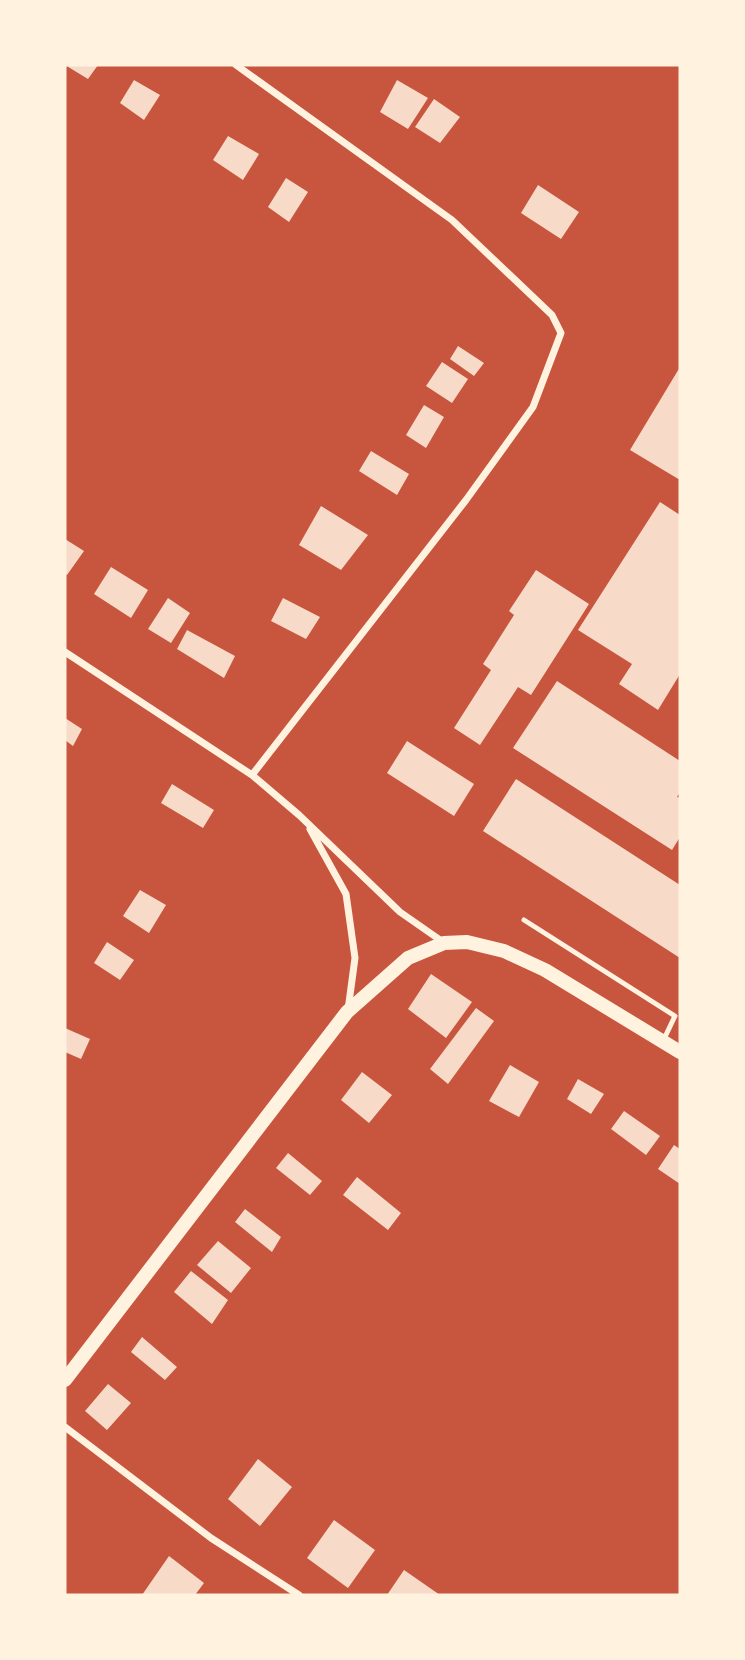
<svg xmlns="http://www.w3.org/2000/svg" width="745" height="1660" viewBox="0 0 745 1660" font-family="Bitter,serif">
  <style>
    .building { fill: #f7dbc8 }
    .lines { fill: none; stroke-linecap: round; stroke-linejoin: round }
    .service { stroke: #fff3e0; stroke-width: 5 }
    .minor { stroke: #fff3e0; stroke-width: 7 }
    .secondary { stroke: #fff3e0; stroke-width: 14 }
  </style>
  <rect width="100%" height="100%" fill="#c8553d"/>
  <path class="building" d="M65 65H98L88 79Z
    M134 80 160 95 144 120 120 103Z
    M397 80 428 98 408 129 380 112Z
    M434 99 460 117 440 143 415 127Z
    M228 136 259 154 243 180 213 160Z
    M286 178 308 192 289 222 268 207Z
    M538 185 579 212 561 239 521 213Z
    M458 346 484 363 474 376 450 359Z
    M442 362 468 379 452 403 426 386Z
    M680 367V480L630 450Z
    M424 405 444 417 426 448 406 435Z
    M371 451 409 474 397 495 359 471Z
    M660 502 680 515V674L658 710 619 684 632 664 578 630Z
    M321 506 368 535 341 570 299 545Z
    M65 539 84 551 67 575 65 574Z
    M111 567 148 590 131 618 94 594Z
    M536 570 589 604 531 695 518 687 480 745 454 728 491 670 483 664 514 615 509 611Z
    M168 598 190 613 171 643 148 629Z
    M283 598 320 617 306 639 271 621Z
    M187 630 235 656 224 678 177 649Z
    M557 681 680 761V792L677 797 680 798V837L672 850 513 748Z
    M65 718 82 729 73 746 65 740Z
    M407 741 474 784 454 816 387 773Z
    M516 779 680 885V958L483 831Z
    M172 784 214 810 203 828 161 803Z
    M140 890 166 905 149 933 123 916Z
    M107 942 134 960 120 980 94 963Z
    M431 974 472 1002 446 1038 408 1009Z
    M476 1008 494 1021 448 1084 430 1069Z
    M65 1028 90 1039 81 1059 65 1052Z
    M510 1065 539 1082 519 1117 489 1101Z
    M362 1072 392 1095 369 1123 341 1100Z
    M578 1079 604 1094 591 1114 567 1099Z
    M624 1111 660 1136 646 1155 611 1129Z
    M674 1145 680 1149V1184L658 1169Z
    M288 1153 322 1181 310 1195 276 1168Z
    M357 1177 401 1213 388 1230 343 1195Z
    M245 1209 281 1237 272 1252 235 1222Z
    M218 1241 251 1268 231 1293 197 1265Z
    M191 1271 228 1300 212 1324 174 1292Z
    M142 1337 177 1367 165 1380 131 1352Z
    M108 1384 131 1403 107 1430 85 1411Z
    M258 1459 292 1487 260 1526 228 1499Z
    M334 1520 375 1550 348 1588 307 1558Z
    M169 1556 204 1583 195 1595H142Z
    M404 1570 440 1595H387Z"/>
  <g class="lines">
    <path class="service" d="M524 920 675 1016 664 1039"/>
    <path class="minor" d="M236 65 452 220 552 315 561 333 533 407 466 500 252 775
      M65 652 252 775 299 815 400 912 443 942
      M310 829 346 894 355 958 348 1010
      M65 1427 211 1538 299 1595"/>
    <path class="secondary" d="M65 1380 347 1012 408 958 444 943 467 942 504 951 545 970 680 1052"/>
  </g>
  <rect width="745" height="1660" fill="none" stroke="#fff3e0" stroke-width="133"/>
</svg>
